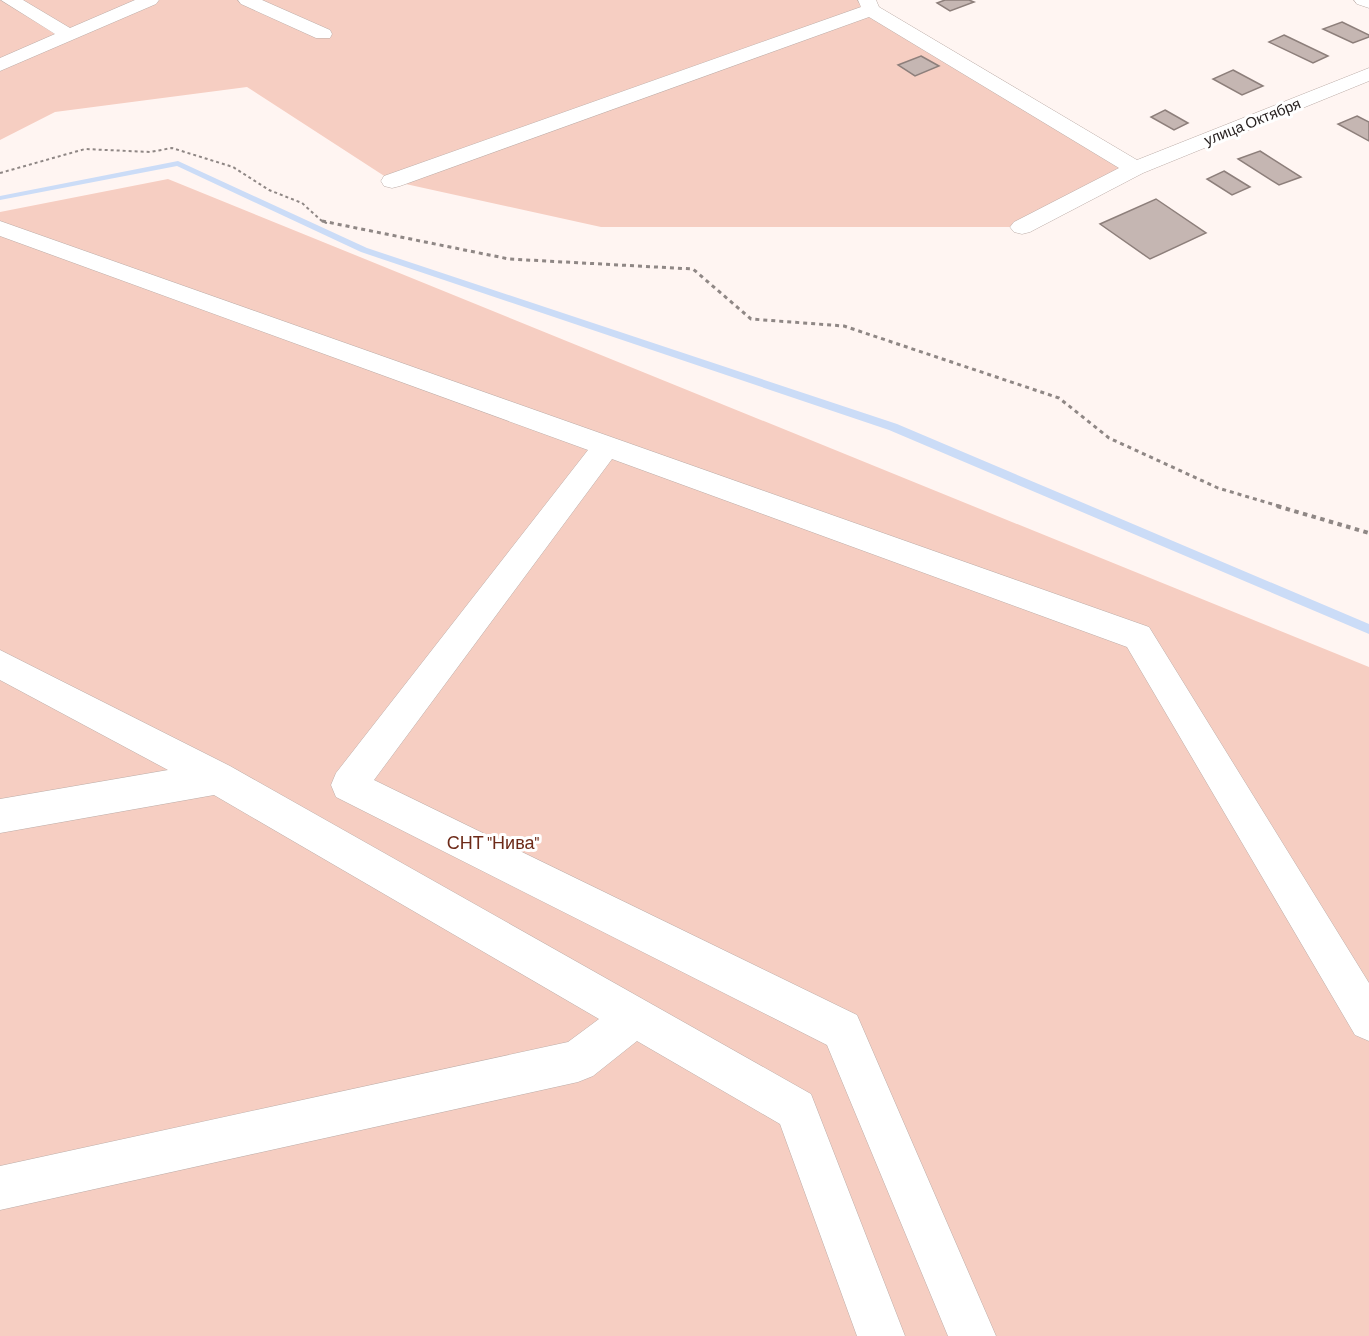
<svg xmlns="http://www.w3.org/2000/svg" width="1369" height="1336" viewBox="0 0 1369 1336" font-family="Barlow,sans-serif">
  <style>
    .green { fill: #f6cec2 }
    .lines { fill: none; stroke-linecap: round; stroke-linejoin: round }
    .stream { fill: #cbdcf7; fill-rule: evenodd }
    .building { fill: #c5b6b2; stroke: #8d7f7b; stroke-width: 1.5 }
    .minor-casing { stroke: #bcada8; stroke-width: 1 }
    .path-far2 { stroke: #8f8785; stroke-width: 2; stroke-dasharray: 3 3; stroke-linecap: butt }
    .path-far1 { stroke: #8f8785; stroke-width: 3; stroke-dasharray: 4 4; stroke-linecap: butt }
    .path { stroke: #8f8785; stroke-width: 4; stroke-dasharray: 4.5 4.5; stroke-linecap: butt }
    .minor { fill: #fff; fill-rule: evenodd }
    .labels { text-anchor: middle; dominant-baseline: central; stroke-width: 6; stroke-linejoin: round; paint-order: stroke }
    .far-street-label { font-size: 15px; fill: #282221; stroke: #fff }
    .park-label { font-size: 18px; fill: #6d2a18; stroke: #fff }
  </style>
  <rect width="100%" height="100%" fill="#fff5f2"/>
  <path class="green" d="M0 0H867L1135 168 1022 227H601L392 181 247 87 55 112 0 140Z
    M168 179 1369 667V1336H0V212Z"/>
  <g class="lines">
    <path class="stream" d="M178 161 367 248 897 424 1369 624V634L889 430 361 252 177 166 0 200V196Z"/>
  </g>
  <path class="building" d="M945 0H969L974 2 950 11 937 3Z
    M1342 22 1369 35V37L1353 43 1323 29Z
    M1284 35 1328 56 1313 63 1269 42Z
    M921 56 939 66 915 76 898 65Z
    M1233 70 1263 86 1242 95 1213 79Z
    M1165 110 1188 123 1174 130 1151 117Z
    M1357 116 1369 122V141L1338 124Z
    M1260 151 1301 177 1279 185 1238 159Z
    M1224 171 1250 187 1232 195 1207 179Z
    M1156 199 1206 233 1150 259 1100 224Z"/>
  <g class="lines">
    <defs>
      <path id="minor" d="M1 0H23L70 28 135 0H159L156 4 0 71V58L55 34Z
        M238 0H262L330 30 332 34 330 38H316L241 4Z
        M858 0H876L879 7 1137 160 1369 68V81L1143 173 1030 232 1022 234 1014 232 1010 227 1014 222 1119 168 869 17 400 186 392 188 384 186 381 181 384 176 861 7Z
        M1354 0H1369V8L1357 4Z
        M0 221 1149 627 1369 983V1041L1355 1035 1127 647 612 459 374 780 857 1015 996 1336H948L827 1045 336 797 331 785 336 773 588 450 0 236Z
        M0 650 230 766 811 1094 905 1336H857L780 1124 637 1041 593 1076 578 1082 0 1210V1166L568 1042 599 1019 214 795 0 833V799L168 770 0 680Z"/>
    </defs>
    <use href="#minor" class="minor-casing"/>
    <path class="path-far2" d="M0 173 85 149 150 152 172 148 233 167 269 190 302 203 323 222 327 223"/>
    <path class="path-far1" d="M322 221 509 259 693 269 751 319 844 326 1059 398 1109 438 1218 488 1282 507"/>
    <path class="path" d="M1277 506 1369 533"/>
    <use href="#minor" class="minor"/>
  </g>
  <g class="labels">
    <g class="far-street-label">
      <text transform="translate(1252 121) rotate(-22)">улица Октября</text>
    </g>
    <g class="park-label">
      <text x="493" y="842">СНТ "Нива"</text>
    </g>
  </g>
</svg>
